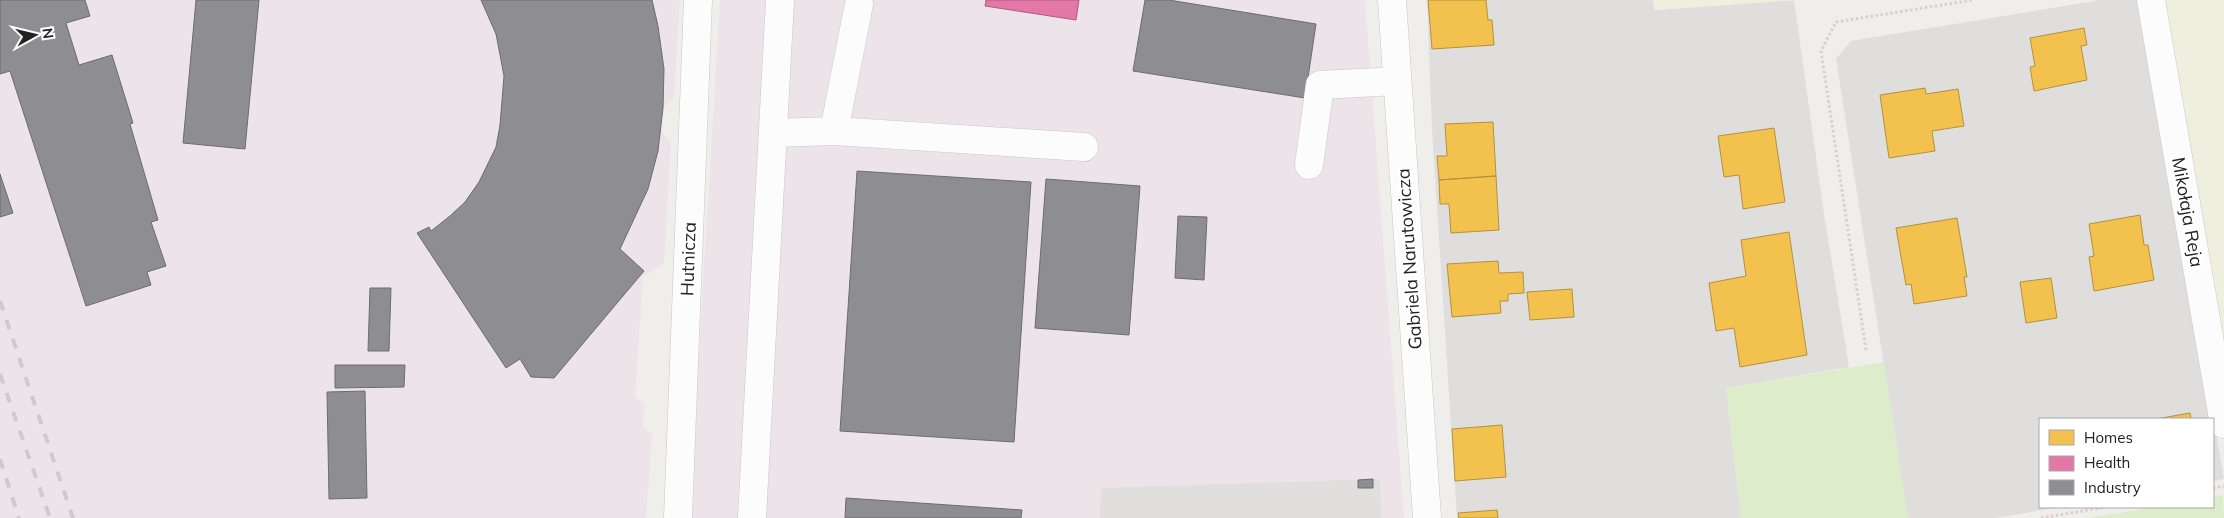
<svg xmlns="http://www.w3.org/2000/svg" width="2224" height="518" viewBox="0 0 2224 518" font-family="Mulish,sans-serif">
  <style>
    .residential { fill: #dfdedc }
    .industrial { fill: #ede4e9 }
    .farmland { fill: #efefdf }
    .grass { fill: #ddeccb }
    .parking { fill: #e0dfde }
    .homes { fill: #f2c14e; stroke: #b49141 }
    .health { fill: #e377a8; stroke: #a95e80 }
    .industry { fill: #8d8d92; stroke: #6d6d70 }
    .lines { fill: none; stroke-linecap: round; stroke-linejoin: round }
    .minor-casing { stroke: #c9c8c7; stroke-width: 29 }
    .path { stroke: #dccecd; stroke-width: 3; stroke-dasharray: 2.5 2.5; stroke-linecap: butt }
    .minor { stroke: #fdfcfc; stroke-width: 28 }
    .rail { stroke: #ccc; stroke-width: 4; stroke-dasharray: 10 10; stroke-linecap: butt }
    .labels { text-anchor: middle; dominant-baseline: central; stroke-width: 5; stroke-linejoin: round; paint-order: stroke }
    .street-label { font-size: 18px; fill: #222; stroke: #fff }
  </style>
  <rect width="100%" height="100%" fill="#f0eeeb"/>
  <path class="residential" d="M1427 0H1653L1655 10 1794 0 1824 214 1849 367 1726 388 1741 518H1457L1432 130Z
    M2101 0H2136L2143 2 2224 479 2213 481V419H2040V507H2060L1995 518H1908L1836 59 1851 41Z"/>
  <path class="industrial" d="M0 0H680L674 97 663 108 661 130 671 142 664 264 643 277 635 397 644 403 643 428 652 433 646 518H0Z
    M720 0H1365L1404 518H689Z"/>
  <path class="farmland" d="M1653 0H1797L1655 10Z
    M2163 0H2224V362Z"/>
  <path class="grass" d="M1884 362 1908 518H1741L1726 388Z
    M2223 495 2224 518H2088L2155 507H2213V497Z"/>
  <path class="parking" d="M1380 479 1381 518H1100L1101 488Z"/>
  <path class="homes" d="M1428 0H1486L1488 20H1492L1494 45 1432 49Z
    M2084 28 2087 45 2081 46 2087 80 2034 91 2030 67 2035 66 2030 38Z
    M1925 88 1926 94 1958 89 1964 126 1932 131 1935 151 1889 158 1880 95Z
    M1493 122 1496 176 1439 180 1437 156H1447L1445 124Z
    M1774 128 1785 202 1743 209 1739 175 1724 177 1718 136Z
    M1496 176 1499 230 1451 233 1449 204H1440L1439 180Z
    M2140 215 2144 245H2148L2154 280 2094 291 2089 257 2094 256 2089 224Z
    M1957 218 1967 277H1964L1967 296 1914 304 1911 284 1906 285 1896 228Z
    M1789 232 1807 355 1740 367 1734 328 1716 331 1709 283 1746 276 1741 240Z
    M1498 261 1499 273 1523 272 1524 293 1508 294V301H1500L1501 313 1452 317 1447 264Z
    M2051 278 2057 318 2026 323 2020 282Z
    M1572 289 1574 317 1530 320 1527 292Z
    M2190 413 2191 419H2156Z
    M1502 425 1506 477 1455 481 1452 429Z
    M1497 510 1498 518H1459L1458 513Z"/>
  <path class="health" d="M986 0H1079L1076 20 985 6Z"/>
  <path class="industry" d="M0 0H85L90 16 66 23 79 65 112 55 133 123 130 124 158 220 151 222 166 266 147 272 151 285 86 306 10 71 0 74Z
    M196 0H259L245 149 183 143Z
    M481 0H652L658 26 664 69 663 108 658 151 648 189 620 249 644 271 554 378 531 377 520 359 506 368 417 233 429 227 431 231 450 216 465 202 479 182 496 147 500 125 504 76 496 34Z
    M1145 0H1169L1316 24 1305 98 1133 71Z
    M857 171 1031 182 1014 442 840 431Z
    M0 174 13 213 0 217Z
    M1046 179 1140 186 1129 335 1035 328Z
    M1178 216 1207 217 1204 280 1175 278Z
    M370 288H391L389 351H368Z
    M335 365H405L404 387 335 388Z
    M365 391 367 498 329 499 327 392Z
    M1373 479V488H1358V480Z
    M846 498 1022 510 1021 518H845Z"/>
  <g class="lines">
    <defs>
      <path id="minor" d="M1392 0 1427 518
        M2151 0 2224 424
        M834 131 859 4
        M773 133 834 131 1084 147
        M1309 165 1320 85 1397 81
        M678 518 698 0
        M752 518 780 0"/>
    </defs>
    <use href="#minor" class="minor-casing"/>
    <path class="path" d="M1866 350 1821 51 1836 22 1973 0
      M2213 488 2224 486
      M2041 518 2106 507"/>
    <use href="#minor" class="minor"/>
    <path class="rail" d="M0 301 73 518
      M0 374 50 518
      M0 459 19 518"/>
  </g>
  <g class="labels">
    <g class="street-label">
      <text transform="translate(2188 212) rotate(80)">Mikołaja Reja</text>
      <text transform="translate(688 259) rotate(-88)">Hutnicza</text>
      <text transform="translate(1409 259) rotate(-94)">Gabriela Narutowicza</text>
    </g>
  </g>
  <rect x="2039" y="418" width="175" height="90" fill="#ffffff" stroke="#a7a7a7"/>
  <rect x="2049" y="430" width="25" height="15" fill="#f2c14e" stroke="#a7a7a7"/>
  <text x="2084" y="443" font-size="15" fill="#222222">Homes</text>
  <rect x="2049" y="456" width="25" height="15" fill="#e377a8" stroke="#a7a7a7"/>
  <text x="2084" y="468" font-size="15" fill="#222222">Health</text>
  <rect x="2049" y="480" width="25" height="15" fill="#8d8d92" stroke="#a7a7a7"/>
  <text x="2084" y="493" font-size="15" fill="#222222">Industry</text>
  <g transform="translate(35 35) rotate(82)" stroke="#ffffff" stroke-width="4" paint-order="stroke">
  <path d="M0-4L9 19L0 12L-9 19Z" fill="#222222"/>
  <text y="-8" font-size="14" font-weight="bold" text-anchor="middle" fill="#222222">N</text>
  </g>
</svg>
